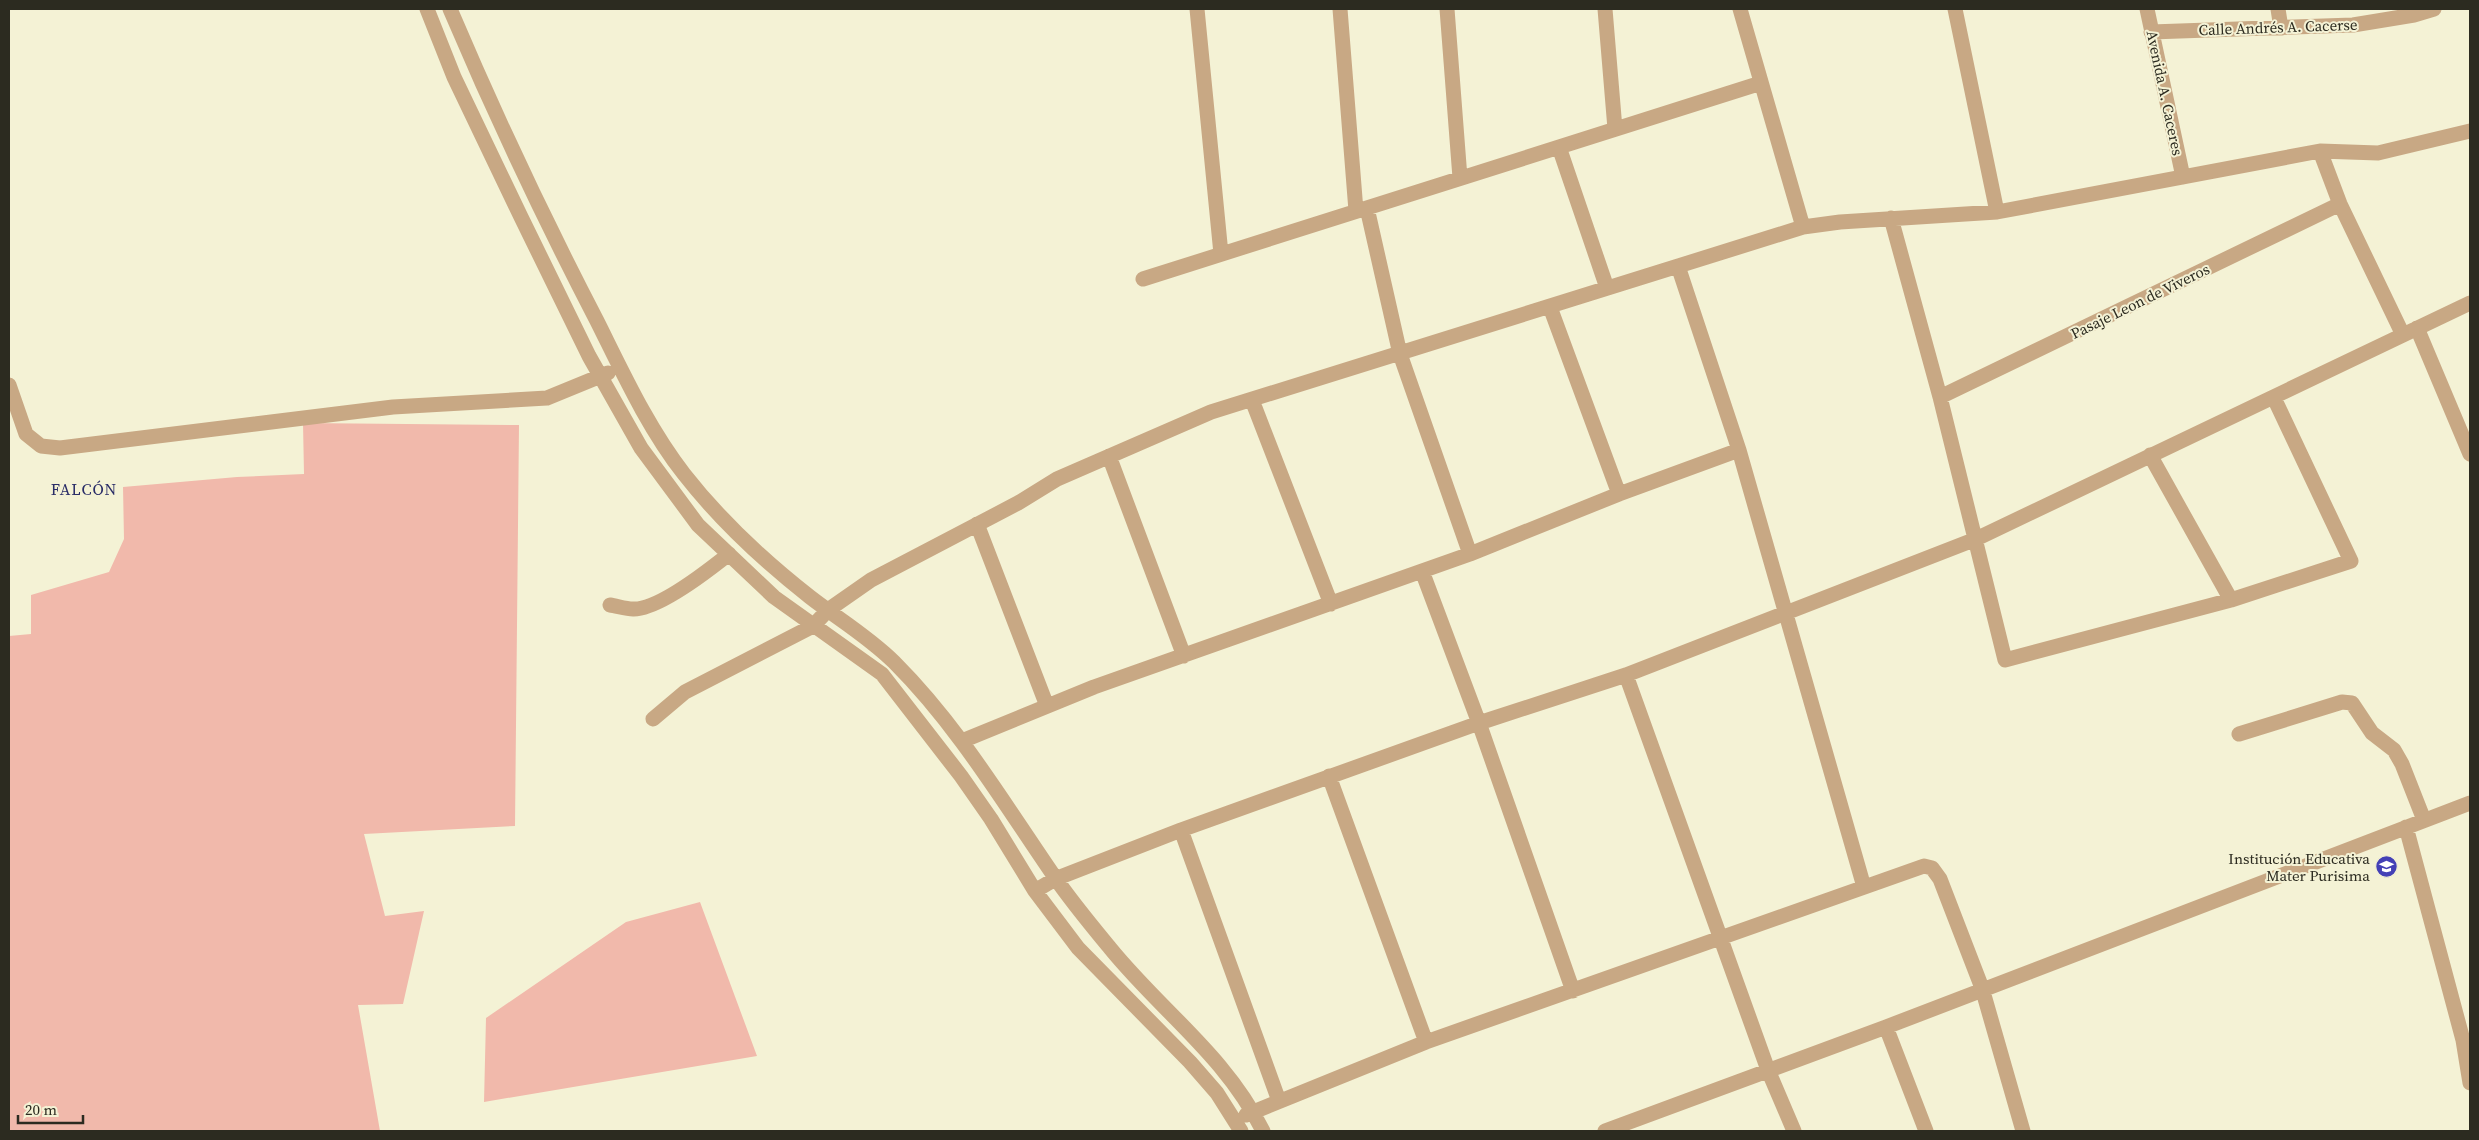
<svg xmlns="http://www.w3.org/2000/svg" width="2479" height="1140" viewBox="0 0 2479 1140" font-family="'Source Serif 4',serif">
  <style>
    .green { fill: #f1b9ab }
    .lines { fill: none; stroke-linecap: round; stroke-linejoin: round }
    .minor { stroke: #c8a884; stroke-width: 15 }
    .labels { text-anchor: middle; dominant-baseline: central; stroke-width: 4; stroke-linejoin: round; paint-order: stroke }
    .street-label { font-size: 15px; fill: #2c2b20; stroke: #f4f2d5 }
    .poi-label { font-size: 15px; fill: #2c2b20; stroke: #f4f2d5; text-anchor: end }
    .neighbourhood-label { font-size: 16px; letter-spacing: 1px; fill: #2a2d67; stroke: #f4f2d5 }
  </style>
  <rect width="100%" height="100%" fill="#f4f2d5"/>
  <path class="green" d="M303 423 519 425 515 826 364 834 385 916 424 911 403 1004 358 1005 380 1131H9V636L31 634V595L109 572 124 539 123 487 237 477 304 474Z
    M700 902 757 1056 484 1102 486 1018 626 922Z"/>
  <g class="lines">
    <path class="minor" d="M427 9 454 77 521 217 589 356 641 448 698 525 774 597 882 674 961 776 991 819 1035 891 1078 948 1190 1062 1217 1093 1241 1131
      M450 9C495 115 544 219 597 321 623 373 648 428 684 474 720 520 764 561 810 597 837 618 869 637 894 662 958 726 1003 802 1054 876 1071 901 1091 925 1110 948 1162 1012 1225 1055 1263 1131
      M1197 9 1221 254
      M1340 9 1356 211
      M1447 9 1460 178
      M1605 9 1615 129
      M1740 9 1803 227
      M1955 9 1997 212
      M2147 9 2183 177
      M2278 9 2281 28
      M2151 32 2353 25 2414 15 2434 9
      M1559 147 1607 288
      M2320 151 2340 204 2403 335
      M1367 208 1400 354 1470 554
      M1891 218 1940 397 2005 660 2231 600 2351 561 2274 398
      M1678 266 1739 450 1864 887
      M1143 279 1761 83
      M1550 307 1619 494
      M2417 328 2470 454
      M9 385 26 434 41 446 60 448 393 407 547 398 608 373
      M1940 397 2340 204
      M1252 400 1331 604
      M2150 455 2231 600
      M1109 456 1184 656
      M977 524 1047 706
      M1422 571 1479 723 1573 991
      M610 605C617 606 626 609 633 609 658 610 709 570 729 554
      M1626 675 1768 1070 1794 1131
      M653 719 685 692 813 626 828 610 871 580 1018 503 1057 479 1211 412 1803 227 1840 222 1997 212 2320 151 2378 153 2470 131
      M2239 734 2342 702 2352 703 2372 733 2394 750 2402 764 2424 820
      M962 741 1094 687 1470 554 1619 494 1739 450
      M1329 776 1426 1042
      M2406 827 2463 1040 2470 1083
      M1181 830 1279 1101
      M1035 891 1055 879 1181 830 1479 723 1626 675 1976 539 2470 303
      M1886 1027 1926 1131
      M1246 1115 1426 1042 1924 866 1932 868 1940 879 1982 988 2023 1131
      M1605 1131 1886 1027 2470 803"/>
  </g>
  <defs>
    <symbol id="school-disc" viewBox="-11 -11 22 22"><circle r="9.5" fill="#4340b6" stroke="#f4f2d5"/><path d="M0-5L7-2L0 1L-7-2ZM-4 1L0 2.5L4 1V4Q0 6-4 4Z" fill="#fff"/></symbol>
  </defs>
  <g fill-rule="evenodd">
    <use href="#school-disc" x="2374" y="854" width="25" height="25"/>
  </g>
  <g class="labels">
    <g class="street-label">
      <text transform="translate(2278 27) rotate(-2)">Calle Andrés A. Cacerse</text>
      <text transform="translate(2165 93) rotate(78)">Avenida A. Caceres</text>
      <text transform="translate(2140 301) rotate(-26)">Pasaje Leon de Viveros</text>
    </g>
    <g class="poi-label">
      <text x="2370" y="858">Institución Educativa<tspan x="2370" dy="17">Mater Purisima</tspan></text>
    </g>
    <g class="neighbourhood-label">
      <text x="84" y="489">FALCÓN</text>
    </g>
  </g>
  <rect width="2479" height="1140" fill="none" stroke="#2c2b20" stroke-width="20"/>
  <path d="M18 1115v8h65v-8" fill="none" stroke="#2c2b20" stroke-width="2.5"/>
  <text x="25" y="1115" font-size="15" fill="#2c2b20" stroke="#f4f2d5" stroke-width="4" paint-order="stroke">20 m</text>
</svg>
